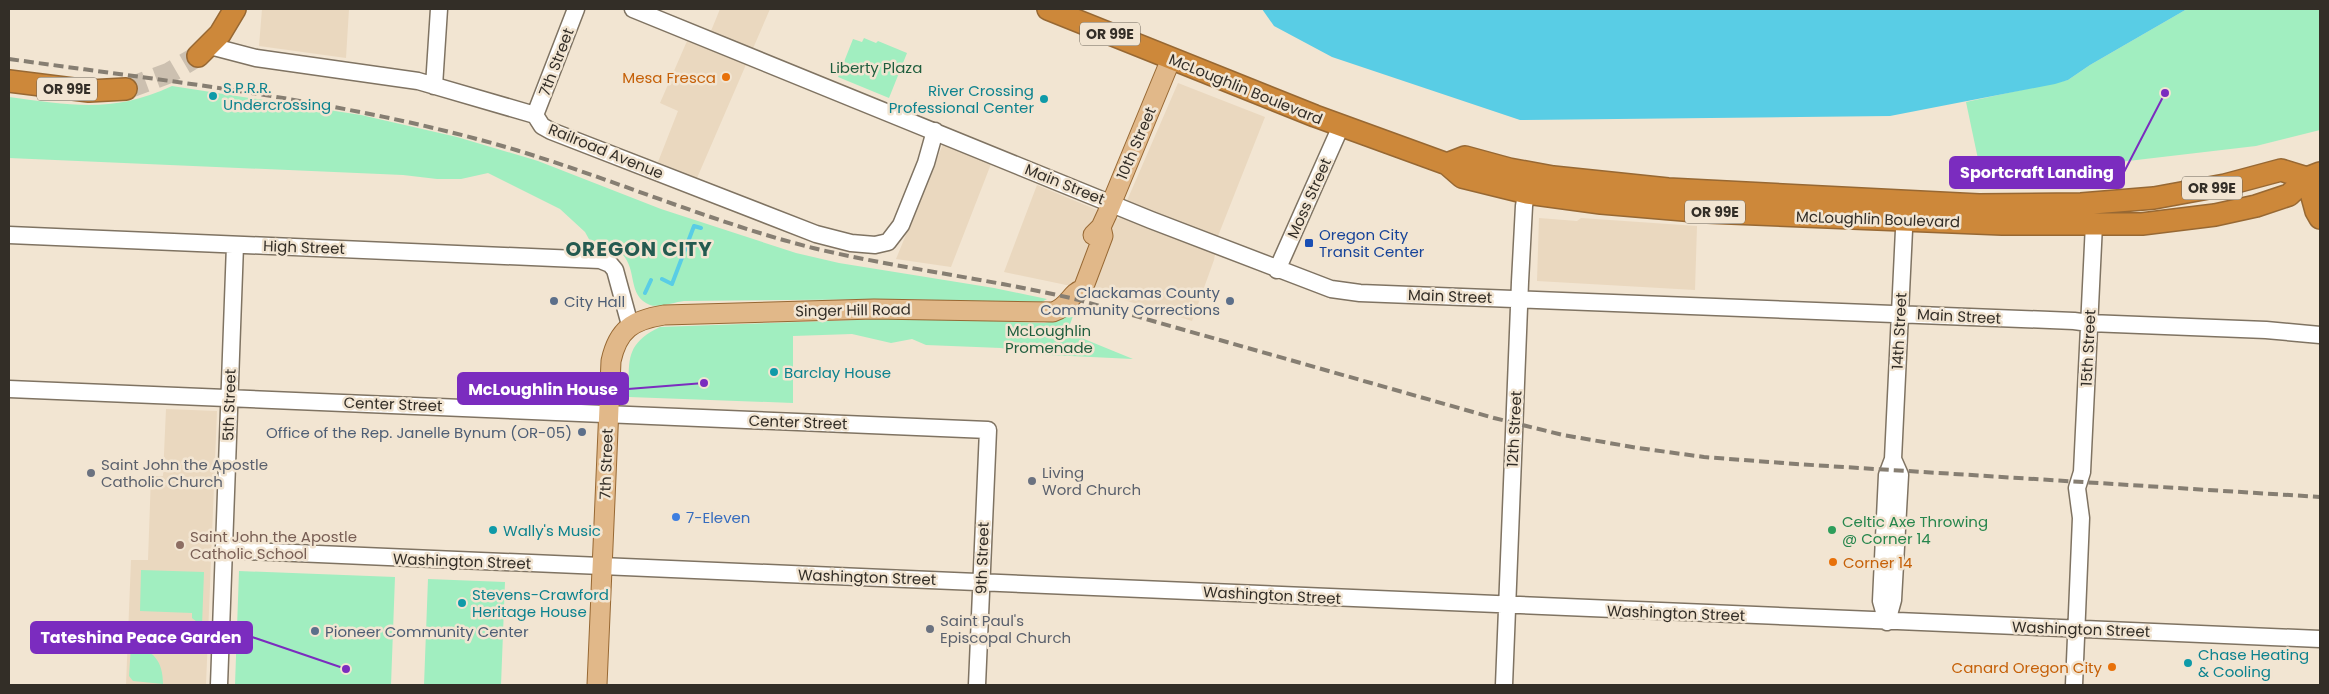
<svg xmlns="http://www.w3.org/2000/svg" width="2329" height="694" viewBox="0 0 2329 694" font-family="Poppins,sans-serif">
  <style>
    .built { fill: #ead8bf }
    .green { fill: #a1eec0 }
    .water { fill: #59cde5 }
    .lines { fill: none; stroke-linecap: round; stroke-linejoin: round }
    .stream { stroke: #59cde5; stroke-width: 4 }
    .highway-tunnel { stroke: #ccc0b0; stroke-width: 21; stroke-dasharray: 21 11; stroke-linecap: butt }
    .secondary-casing { stroke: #7f7362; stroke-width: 19 }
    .primary-casing { stroke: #976833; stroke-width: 21 }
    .highway-casing { stroke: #976833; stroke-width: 24 }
    .secondary { stroke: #fff; stroke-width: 16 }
    .primary { stroke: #e1b889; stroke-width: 19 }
    .highway { stroke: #cd883a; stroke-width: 21 }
    .rail { stroke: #867e72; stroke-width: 4; stroke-dasharray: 10 5; stroke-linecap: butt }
    .food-dot { fill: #e8710a; stroke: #f2e5d2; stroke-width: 2 }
    .culture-dot { fill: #0f9aa8; stroke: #f2e5d2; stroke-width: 2 }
    .transit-dot { fill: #1a4fb4; stroke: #f2e5d2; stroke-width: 2 }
    .service-dot { fill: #5c6f8a; stroke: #f2e5d2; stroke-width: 2 }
    .worship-dot { fill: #6b7280; stroke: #f2e5d2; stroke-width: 2 }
    .shop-dot { fill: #3f7fe0; stroke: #f2e5d2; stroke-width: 2 }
    .leisure-dot { fill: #2e9e5b; stroke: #f2e5d2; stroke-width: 2 }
    .education-dot { fill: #8d6e63; stroke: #f2e5d2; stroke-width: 2 }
    .labels { text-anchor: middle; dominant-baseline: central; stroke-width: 5; stroke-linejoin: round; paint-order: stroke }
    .shield { fill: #f2e5d2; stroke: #6c655a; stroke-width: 1 }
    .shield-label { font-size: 14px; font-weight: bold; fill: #332e27 }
    .street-label { font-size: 15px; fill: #332e27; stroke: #f2e5d2 }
    .park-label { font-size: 15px; fill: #1f5e3e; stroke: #f2e5d2 }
    .food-label { font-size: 15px; fill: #c56008; stroke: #f2e5d2; text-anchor: end }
    .culture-label { font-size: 15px; fill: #0d838f; stroke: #f2e5d2; text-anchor: start }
    .transit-label { font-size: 15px; fill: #164399; stroke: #f2e5d2; text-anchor: start }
    .service-label { font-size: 15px; fill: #4e5e75; stroke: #f2e5d2; text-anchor: end }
    .worship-label { font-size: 15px; fill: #5b616d; stroke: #f2e5d2; text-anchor: start }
    .shop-label { font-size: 15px; fill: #366cbe; stroke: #f2e5d2; text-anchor: start }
    .leisure-label { font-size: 15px; fill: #27864d; stroke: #f2e5d2; text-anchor: start }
    .education-label { font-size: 15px; fill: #785e54; stroke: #f2e5d2; text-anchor: start }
    .district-label { font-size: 20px; font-weight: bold; letter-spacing: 1px; fill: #245a50; stroke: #f2e5d2 }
    .leader { fill: none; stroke: #7b2cbf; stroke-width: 2 }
    .callout-dot { fill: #7b2cbf; stroke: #f2e5d2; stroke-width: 2 }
    .callout { fill: #7b2cbf; stroke: #7b2cbf; stroke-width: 2 }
    .callout-label { font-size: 16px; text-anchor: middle; font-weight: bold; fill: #fff }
  </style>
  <rect width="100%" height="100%" fill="#f2e5d2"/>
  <path class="built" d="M262 9H349L346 58 259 46Z
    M720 9H770L697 178 658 162 678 111 660 103 687 41 704 48Z
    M1178 83 1265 117 1218 236 1214 260 1192 321 1095 291 1004 272 1037 185 1119 219Z
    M943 144 991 164 951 267 896 259Z
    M1539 218 1577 221 1581 218 1697 226 1695 290 1537 281Z
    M166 409 217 411 206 685H126L131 560H148L151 476H163Z"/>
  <path class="green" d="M2187 9H2320V130L2256 146 1982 178 1966 102 2068 80 2090 65Z
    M864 38 876 43 878 41 907 53 889 98 838 77 853 39 862 42Z
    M172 86 361 115 457 137 538 161 661 209 796 253 839 263 994 288 1047 299 1040 303 902 299 684 301C675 302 658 308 650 305 618 292 651 249 590 241L585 232 560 209 488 173 461 179H437L403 175 9 158V97C71 105 112 114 172 86Z
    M1075 311 1067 332 1133 359 1028 354 1001 348 926 345 912 339 891 343 852 334 793 336V403L629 397C629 362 624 344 660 327L913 318 1044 323 1059 320Z
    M141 570 204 572 202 626 192 618V613L140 611Z
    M239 571 395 577 391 685H235Z
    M428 579 505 582 501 685H424Z
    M131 646C154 649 163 662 163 684L133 681 129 676Z"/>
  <path class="water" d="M1262 9H2187L2090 65 2068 80 2055 84 1890 116 1520 120 1332 57 1274 26Z"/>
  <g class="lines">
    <path class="stream" d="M662 279 672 284 694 226 701 228
      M645 293 651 280"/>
    <path class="highway-tunnel" d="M126 89 169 73 198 56"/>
    <defs>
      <path id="secondary" d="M633 9 1151 220 1331 289 1360 293 2074 321 2089 323 2266 330 2320 335
        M210 46 256 58 418 81 535 115 542 126 551 131 816 234 851 243 875 245 888 242 901 225 926 163 935 131
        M434 86 439 9
        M535 115 576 9
        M9 235 600 260 610 264 615 270 630 325
        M1277 270 1341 126
        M9 389 988 430 977 685
        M223 550 2320 639
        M1887 622 1881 601 1887 475 1893 459 1905 209
        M1887 622 1893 600 1900 475 1893 459
        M219 685 235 245
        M1504 685 1520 282 1524 206 1528 183
        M2074 685 2081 518 2077 488 2082 472 2094 224"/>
      <path id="primary" d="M1093 235 1101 227 1107 214 1171 59
        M597 685 611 361C618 329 633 320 664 315L874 309 1053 312C1069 307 1070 293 1083 289L1103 236 1101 227"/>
      <path id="highway" d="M1048 9 1315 116 1447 164 1462 177 1527 193 1601 203 1707 212 2002 224H2142L2215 215 2256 206 2289 195 2307 178 2320 173
        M198 56 220 34 235 9
        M9 81 89 91 126 89
        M1447 164 1465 157 1509 169 1553 177 1668 189 1979 205 2081 204 2154 198 2225 185 2281 170 2307 178
        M2307 178 2316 211 2320 218"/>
    </defs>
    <use href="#secondary" class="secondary-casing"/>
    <use href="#primary" class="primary-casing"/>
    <use href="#highway" class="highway-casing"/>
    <use href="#secondary" class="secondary"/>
    <use href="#primary" class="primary"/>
    <use href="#highway" class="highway"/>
    <path class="rail" d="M9 59C166 81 324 98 477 139 591 169 699 219 813 248 901 269 991 279 1079 300L1494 418 1563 435 1638 448 1704 457 1796 464 2320 497"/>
  </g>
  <g class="food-dot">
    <circle cx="726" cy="77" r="5"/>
    <circle cx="1833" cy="562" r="5"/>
    <circle cx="2112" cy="667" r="5"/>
  </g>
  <g class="culture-dot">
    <circle cx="213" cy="96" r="5"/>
    <circle cx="1044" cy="99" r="5"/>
    <circle cx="774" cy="372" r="5"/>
    <circle cx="493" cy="530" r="5"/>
    <circle cx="462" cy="603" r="5"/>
    <circle cx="2188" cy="663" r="5"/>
  </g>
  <rect class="transit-dot" x="1304" y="238" width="10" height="10" rx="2.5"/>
  <g class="service-dot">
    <circle cx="554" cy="301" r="5"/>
    <circle cx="1230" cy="301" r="5"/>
    <circle cx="582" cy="432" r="5"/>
    <circle cx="315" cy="631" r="5"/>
  </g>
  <g class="worship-dot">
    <circle cx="91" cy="473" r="5"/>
    <circle cx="1032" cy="481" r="5"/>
    <circle cx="930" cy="629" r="5"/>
  </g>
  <circle class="shop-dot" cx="676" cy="517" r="5"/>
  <circle class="leisure-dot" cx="1832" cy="530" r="5"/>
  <circle class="education-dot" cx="180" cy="545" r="5"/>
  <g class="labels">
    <g class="shield">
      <rect x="1080" y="22.5" width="60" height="23" rx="4"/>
      <rect x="37" y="77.5" width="60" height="23" rx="4"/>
      <rect x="2182" y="176.5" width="60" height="23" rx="4"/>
      <rect x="1685" y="200.5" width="60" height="23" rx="4"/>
    </g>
    <g class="shield-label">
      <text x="1110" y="34">OR 99E</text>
      <text x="67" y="89">OR 99E</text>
      <text x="2212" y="188">OR 99E</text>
      <text x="1715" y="212">OR 99E</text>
    </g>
    <g class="street-label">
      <text transform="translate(556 62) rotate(-69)">7th Street</text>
      <text transform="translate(1246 89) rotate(22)">McLoughlin Boulevard</text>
      <text transform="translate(1136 143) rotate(-67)">10th Street</text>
      <text transform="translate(606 151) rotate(22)">Railroad Avenue</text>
      <text transform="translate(1065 184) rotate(22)">Main Street</text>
      <text transform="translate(1309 198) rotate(-66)">Moss Street</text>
      <text transform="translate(1878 219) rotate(2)">McLoughlin Boulevard</text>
      <text transform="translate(304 247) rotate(2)">High Street</text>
      <text transform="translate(1450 296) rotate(2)">Main Street</text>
      <text transform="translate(853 310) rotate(-1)">Singer Hill Road</text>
      <text transform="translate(1959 316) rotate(3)">Main Street</text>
      <text transform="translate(1899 331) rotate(-87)">14th Street</text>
      <text transform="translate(2088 348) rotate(-87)">15th Street</text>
      <text transform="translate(393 404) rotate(2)">Center Street</text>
      <text transform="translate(229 405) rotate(-88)">5th Street</text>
      <text transform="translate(798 422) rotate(2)">Center Street</text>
      <text transform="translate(1514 429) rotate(-87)">12th Street</text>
      <text transform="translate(606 464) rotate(-88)">7th Street</text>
      <text transform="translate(982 558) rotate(-88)">9th Street</text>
      <text transform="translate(462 561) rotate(2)">Washington Street</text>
      <text transform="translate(867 577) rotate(2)">Washington Street</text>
      <text transform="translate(1272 595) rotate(3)">Washington Street</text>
      <text transform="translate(1676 613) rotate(2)">Washington Street</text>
      <text transform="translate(2081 629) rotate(2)">Washington Street</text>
    </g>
    <g class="park-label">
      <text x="876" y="67">Liberty Plaza</text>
      <text x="1049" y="330">McLoughlin<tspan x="1049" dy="17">Promenade</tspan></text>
    </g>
    <g class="food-label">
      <text x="716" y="77">Mesa Fresca</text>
      <text x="1843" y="562" text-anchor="start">Corner 14</text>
      <text x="2102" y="667">Canard Oregon City</text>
    </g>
    <g class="culture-label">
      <text x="223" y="87">S.P.R.R.<tspan x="223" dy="17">Undercrossing</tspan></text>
      <text x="1034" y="90" text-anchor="end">River Crossing<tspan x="1034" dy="17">Professional Center</tspan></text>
      <text x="784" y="372">Barclay House</text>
      <text x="503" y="530">Wally's Music</text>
      <text x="472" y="594">Stevens-Crawford<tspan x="472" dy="17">Heritage House</tspan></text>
      <text x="2198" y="654">Chase Heating<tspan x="2198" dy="17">&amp; Cooling</tspan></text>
    </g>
    <g class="transit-label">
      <text x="1319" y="234">Oregon City<tspan x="1319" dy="17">Transit Center</tspan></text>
    </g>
    <g class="service-label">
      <text x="1220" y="292">Clackamas County<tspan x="1220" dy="17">Community Corrections</tspan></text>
      <text x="564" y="301" text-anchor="start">City Hall</text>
      <text x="572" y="432">Office of the Rep. Janelle Bynum (OR-05)</text>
      <text x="325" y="631" text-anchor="start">Pioneer Community Center</text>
    </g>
    <g class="worship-label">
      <text x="101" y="464">Saint John the Apostle<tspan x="101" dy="17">Catholic Church</tspan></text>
      <text x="1042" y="472">Living<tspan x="1042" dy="17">Word Church</tspan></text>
      <text x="940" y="620">Saint Paul's<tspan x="940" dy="17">Episcopal Church</tspan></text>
    </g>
    <g class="shop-label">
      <text x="686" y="517">7-Eleven</text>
    </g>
    <g class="leisure-label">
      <text x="1842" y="521">Celtic Axe Throwing<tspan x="1842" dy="17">@ Corner 14</tspan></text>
    </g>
    <g class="education-label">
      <text x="190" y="536">Saint John the Apostle<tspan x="190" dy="17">Catholic School</tspan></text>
    </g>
    <g class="district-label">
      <text x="639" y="249">OREGON CITY</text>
    </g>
  </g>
  <path class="leader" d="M2165 93L2124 172M704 383L628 389M346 669L252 637"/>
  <g class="callout-dot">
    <circle cx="2165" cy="93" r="5"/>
    <circle cx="704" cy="383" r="5"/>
    <circle cx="346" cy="669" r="5"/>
  </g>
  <g class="callout">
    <rect x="1950" y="157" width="174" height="31" rx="5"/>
    <rect x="458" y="373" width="170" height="31" rx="5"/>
    <rect x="31" y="622" width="221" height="31" rx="5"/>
  </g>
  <g class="callout-label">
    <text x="2037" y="178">Sportcraft Landing</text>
    <text x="543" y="395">McLoughlin House</text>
    <text x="141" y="643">Tateshina Peace Garden</text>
  </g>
  <rect width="2329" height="694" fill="none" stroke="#332e27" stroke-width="20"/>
</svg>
